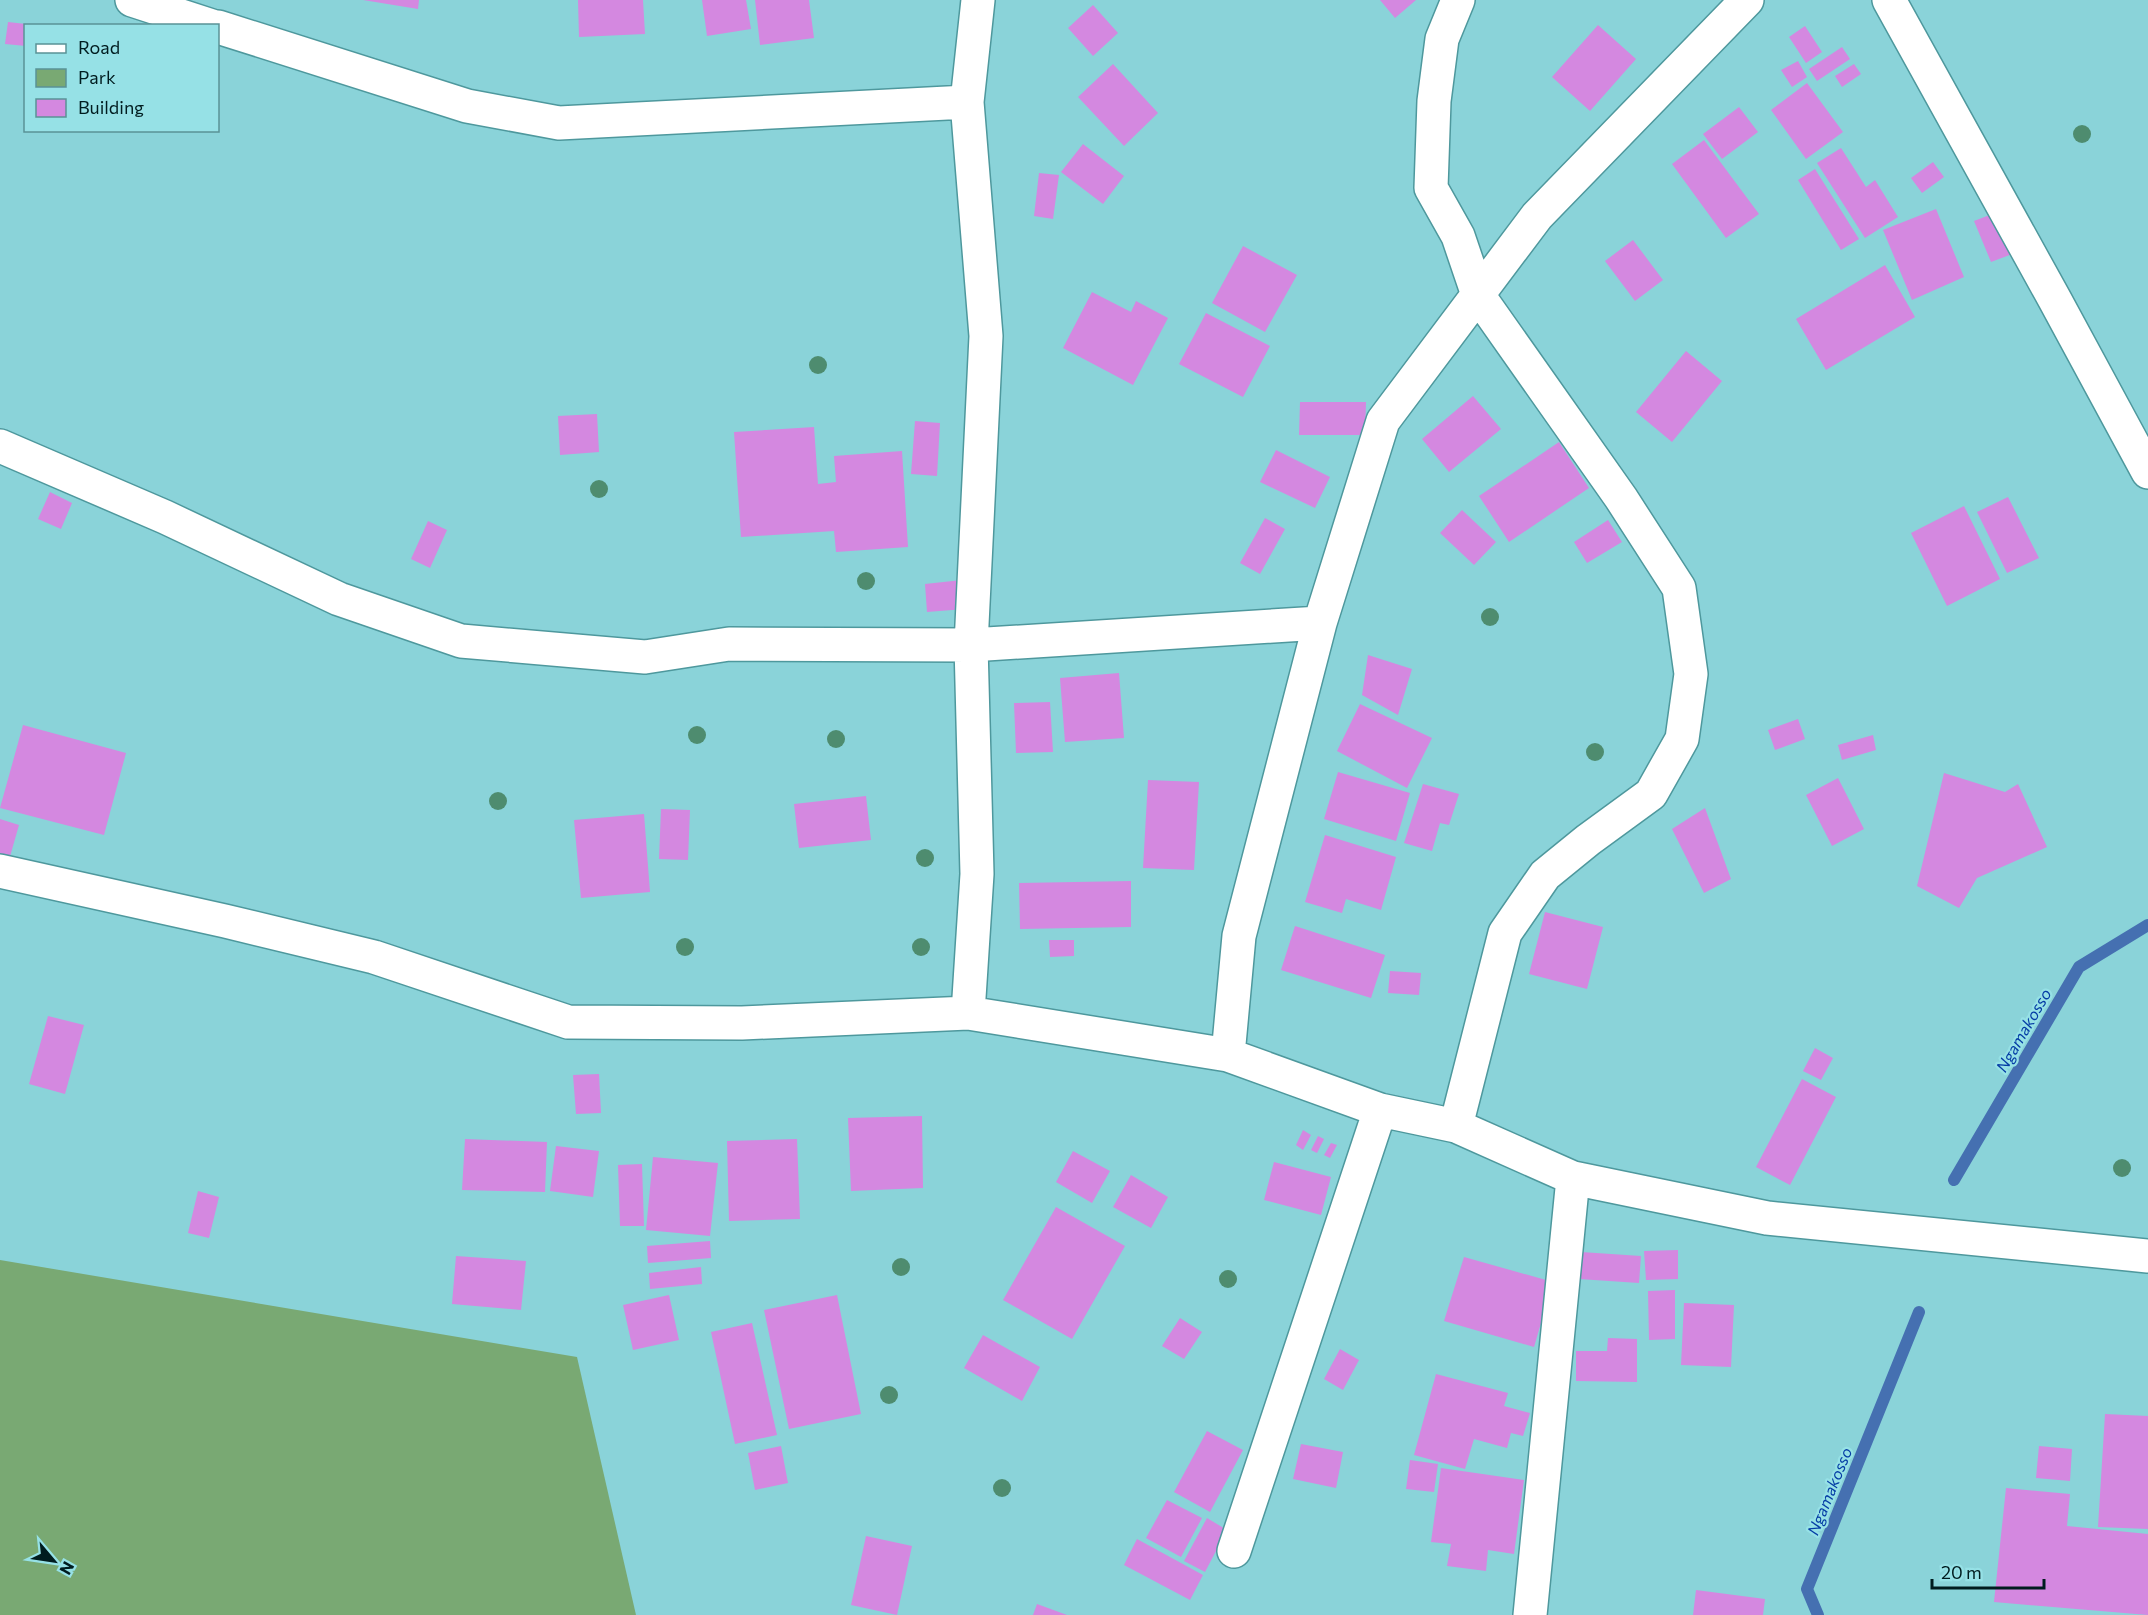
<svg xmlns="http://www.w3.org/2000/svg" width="2148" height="1615" viewBox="0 0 2148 1615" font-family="Commissioner,sans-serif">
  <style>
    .green { fill: #79a973 }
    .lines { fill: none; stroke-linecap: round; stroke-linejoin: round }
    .stream { stroke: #4570b1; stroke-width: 12 }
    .building { fill: #d488e0 }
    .minor-casing { stroke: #4e989d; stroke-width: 36 }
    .minor { stroke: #fff; stroke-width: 33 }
    .tree { fill: #4e8c6f }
    .labels { text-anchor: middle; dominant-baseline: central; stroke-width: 4.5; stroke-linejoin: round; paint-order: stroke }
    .water-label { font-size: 16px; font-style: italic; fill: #053da5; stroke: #96e1e6 }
  </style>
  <rect width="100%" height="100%" fill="#8ad3d9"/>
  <path class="green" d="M0 1260 577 1357 636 1615H0Z"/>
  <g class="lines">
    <path class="stream" d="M1954 1180 2079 967 2148 925
      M1818 1615 1807 1589 1919 1312"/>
  </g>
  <path class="building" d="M363 0H419L418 9Z
    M578 0H643L645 34 579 37Z
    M702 0H746L751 29 707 36Z
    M755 0H809L814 38 760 45Z
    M1380 0H1416L1395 18Z
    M1093 5 1118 33 1093 56 1068 28Z
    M8 22 26 24V46L5 44Z
    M1598 25 1636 59 1590 111 1552 77Z
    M1805 26 1822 52 1806 63 1789 37Z
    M1842 47 1850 59 1817 81 1809 69Z
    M1798 61 1807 77 1792 87 1781 70Z
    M1113 64 1158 113 1124 146 1078 97Z
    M1854 64 1861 74 1842 87 1835 76Z
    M1807 83 1843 132 1806 159 1771 110Z
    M1739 107 1758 132 1722 159 1703 134Z
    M1704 140 1759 214 1726 238 1672 164Z
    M1083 144 1124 176 1103 204 1061 172Z
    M1841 148 1866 187 1875 180 1898 217 1865 238 1817 163Z
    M1933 162 1944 177 1922 193 1911 178Z
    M1815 169 1859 239 1841 250 1798 180Z
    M1039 173 1059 175 1053 219 1034 216Z
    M1936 209 1964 277 1912 300 1883 230Z
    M2000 211 2015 253 1991 262 1974 221Z
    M1633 240 1663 280 1635 301 1605 261Z
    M1243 246 1297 275 1265 332 1212 303Z
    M1885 265 1915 317 1826 370 1796 319Z
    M1092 292 1131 312 1136 301 1168 318 1133 385 1063 348Z
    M1206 313 1270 346 1243 397 1179 364Z
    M1686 351 1722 381 1672 442 1636 412Z
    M1473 396 1501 429 1449 472 1422 439Z
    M1300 402H1366L1365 435H1299Z
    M597 414 599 452 560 455 558 416Z
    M915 421 940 423 937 476 911 474Z
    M814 427 818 484 836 482 834 456 902 451 908 547 836 552 834 531 741 537 734 432Z
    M1559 442 1589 488 1509 542 1479 496Z
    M1276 450 1330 477 1315 508 1260 482Z
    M50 492 72 503 61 529 38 519Z
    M2008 497 2039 558 2007 573 1977 512Z
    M1964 506 2000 579 1947 606 1911 533Z
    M1462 510 1496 542 1474 565 1440 533Z
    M1265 518 1285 529 1260 574 1240 563Z
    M1608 520 1622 542 1587 563 1574 542Z
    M428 521 447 530 430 568 411 559Z
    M962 580 965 609 927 612 925 584Z
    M1368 655 1412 669 1398 715 1362 695Z
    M1119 673 1124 738 1065 742 1060 678Z
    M1050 702 1053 752 1016 753 1014 703Z
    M1360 704 1432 738 1407 788 1337 751Z
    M1798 719 1805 739 1775 750 1768 730Z
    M23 725 126 753 104 835 0 808Z
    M1873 735 1876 750 1842 760 1838 745Z
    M1338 772 1410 793 1396 841 1324 819Z
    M1944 773 2005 792 2018 784 2047 847 1977 878 1959 908 1917 886Z
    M1838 778 1864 829 1832 846 1806 795Z
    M1148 780 1199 782 1194 870 1143 868Z
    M1423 784 1459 794 1449 825 1440 823 1432 851 1404 843Z
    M866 796 871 840 799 848 794 804Z
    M1705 808 1731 879 1704 893 1672 829Z
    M661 809 690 810 688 860 659 859Z
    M644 814 650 892 581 898 574 820Z
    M0 819 19 825 9 860 0 857Z
    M1325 835 1396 857 1381 910 1346 899 1342 913 1305 902Z
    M1131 881V927L1020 929 1019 883Z
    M1545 912 1603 927 1587 989 1529 974Z
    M1295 926 1385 955 1371 998 1281 970Z
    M1049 940H1074V956L1050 957Z
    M1390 971 1421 973 1419 995 1388 993Z
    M48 1016 84 1025 65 1094 29 1084Z
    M1815 1048 1833 1058 1821 1080 1803 1071Z
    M599 1074 601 1113 576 1114 573 1075Z
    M1802 1079 1836 1097 1790 1185 1756 1167Z
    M922 1116 923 1188 851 1191 848 1118Z
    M1303 1130 1311 1135 1303 1150 1296 1145Z
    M1318 1136 1324 1139 1317 1153 1311 1150Z
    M465 1139 547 1142 545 1192 462 1190Z
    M797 1139 800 1219 729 1221 727 1141Z
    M1331 1143 1337 1145 1330 1158 1324 1155Z
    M556 1146 599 1151 593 1197 550 1191Z
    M1073 1151 1110 1171 1092 1203 1056 1182Z
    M653 1157 718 1163 710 1236 646 1230Z
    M1274 1162 1331 1177 1321 1215 1264 1200Z
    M642 1164 644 1226H620L618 1165Z
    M1131 1175 1168 1197 1151 1228 1113 1207Z
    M198 1191 219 1197 209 1238 188 1233Z
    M1056 1207 1125 1246 1072 1339 1003 1300Z
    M710 1241 711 1258 648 1263 647 1246Z
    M1678 1250V1279L1646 1280 1644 1251Z
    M1581 1252 1641 1256 1639 1283 1579 1279Z
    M456 1256 526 1261 521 1310 452 1304Z
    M1464 1257 1553 1282 1534 1347 1444 1321Z
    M701 1267 702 1284 650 1289 649 1273Z
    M1675 1290V1339L1649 1340 1648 1291Z
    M669 1295 679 1340 633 1350 623 1305Z
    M837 1295 861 1414 789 1429 764 1310Z
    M1684 1303 1734 1305 1731 1367 1681 1365Z
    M1180 1318 1202 1332 1184 1359 1162 1346Z
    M752 1323 777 1435 735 1444 711 1332Z
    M983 1335 1040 1367 1022 1401 964 1368Z
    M1608 1338 1637 1339V1382L1576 1381V1351H1607Z
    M1340 1349 1359 1360 1343 1390 1324 1379Z
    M1436 1374 1508 1393 1504 1406 1530 1413 1523 1436 1511 1433 1507 1448 1474 1439 1465 1469 1414 1455Z
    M2105 1414 2148 1416V1529L2098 1527Z
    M1207 1431 1243 1450 1210 1512 1174 1492Z
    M1301 1444 1343 1452 1336 1488 1293 1479Z
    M781 1446 788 1483 755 1490 748 1453Z
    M2039 1446 2072 1449 2070 1481 2036 1478Z
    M1410 1460 1438 1464 1434 1492 1406 1489Z
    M1441 1468 1524 1480 1514 1554 1488 1550 1486 1571 1447 1566 1451 1544 1431 1542Z
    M2006 1488 2070 1494 2067 1526 2148 1534V1615L1994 1602Z
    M1167 1500 1202 1518 1181 1557 1146 1538Z
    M1207 1518 1227 1530 1205 1572 1184 1561Z
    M866 1536 912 1546 897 1615 851 1605Z
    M1137 1539 1203 1575 1190 1600 1124 1565Z
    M1696 1590 1765 1599 1763 1615H1693Z
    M1037 1604 1067 1615H1033Z"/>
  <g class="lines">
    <defs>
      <path id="minor" d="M132 0 212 26
        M1889 0 2055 300 2148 472
        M218 27 467 106 559 123 967 102
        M0 446 165 517 339 599 461 641 645 657 729 644 971 645 1320 623
        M0 871 225 921 374 957 568 1022 742 1023 968 1013 1228 1055 1380 1110 1456 1126 1573 1178 1767 1218 2148 1256
        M968 1013 977 874 971 645 986 336 967 102 978 0
        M1228 1055 1239 936 1320 623 1383 421 1537 216 1747 0
        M1456 1126 1505 933 1545 875 1588 840 1651 794 1682 739 1691 674 1679 588 1621 498 1478 295 1458 236 1431 188 1434 101 1442 39 1458 0
        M1234 1551 1380 1110
        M1530 1615 1573 1178"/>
    </defs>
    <use href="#minor" class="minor-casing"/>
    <use href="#minor" class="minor"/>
  </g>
  <g class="tree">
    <circle cx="2082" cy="134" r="9"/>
    <circle cx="818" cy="365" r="9"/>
    <circle cx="599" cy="489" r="9"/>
    <circle cx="866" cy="581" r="9"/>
    <circle cx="1490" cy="617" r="9"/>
    <circle cx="697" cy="735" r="9"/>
    <circle cx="836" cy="739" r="9"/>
    <circle cx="1595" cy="752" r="9"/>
    <circle cx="498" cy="801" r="9"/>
    <circle cx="925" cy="858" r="9"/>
    <circle cx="685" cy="947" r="9"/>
    <circle cx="921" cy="947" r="9"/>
    <circle cx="2122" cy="1168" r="9"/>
    <circle cx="901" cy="1267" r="9"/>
    <circle cx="1228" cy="1279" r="9"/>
    <circle cx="889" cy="1395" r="9"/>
    <circle cx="1002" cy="1488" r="9"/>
  </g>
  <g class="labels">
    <g class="water-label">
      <text transform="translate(2023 1030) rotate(-60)">Ngamakosso</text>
      <text transform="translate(1829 1491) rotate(-68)">Ngamakosso</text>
    </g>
  </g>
  <rect x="24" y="24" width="195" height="108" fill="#96e1e6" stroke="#5a9296" stroke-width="1.5"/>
  <rect x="36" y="44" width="30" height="9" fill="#ffffff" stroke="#5a9296" stroke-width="1.5"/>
  <text x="78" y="54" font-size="18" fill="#001c1f">Road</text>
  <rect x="36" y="69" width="30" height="18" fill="#79a973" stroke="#5a9296" stroke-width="1.5"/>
  <text x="78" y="84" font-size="18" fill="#001c1f">Park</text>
  <rect x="36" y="99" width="30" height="18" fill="#d488e0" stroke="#5a9296" stroke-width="1.5"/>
  <text x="78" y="114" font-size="18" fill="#001c1f">Building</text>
  <g transform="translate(54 1561) rotate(119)" stroke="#96e1e6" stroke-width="4.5" paint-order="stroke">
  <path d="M0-4.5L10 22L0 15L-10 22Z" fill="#001c1f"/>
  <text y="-9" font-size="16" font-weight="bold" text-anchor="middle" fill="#001c1f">N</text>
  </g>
  <path d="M1932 1579v9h112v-9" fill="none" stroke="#001c1f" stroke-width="3"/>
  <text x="1941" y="1579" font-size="18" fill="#001c1f" stroke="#96e1e6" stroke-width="4.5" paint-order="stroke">20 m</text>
</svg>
